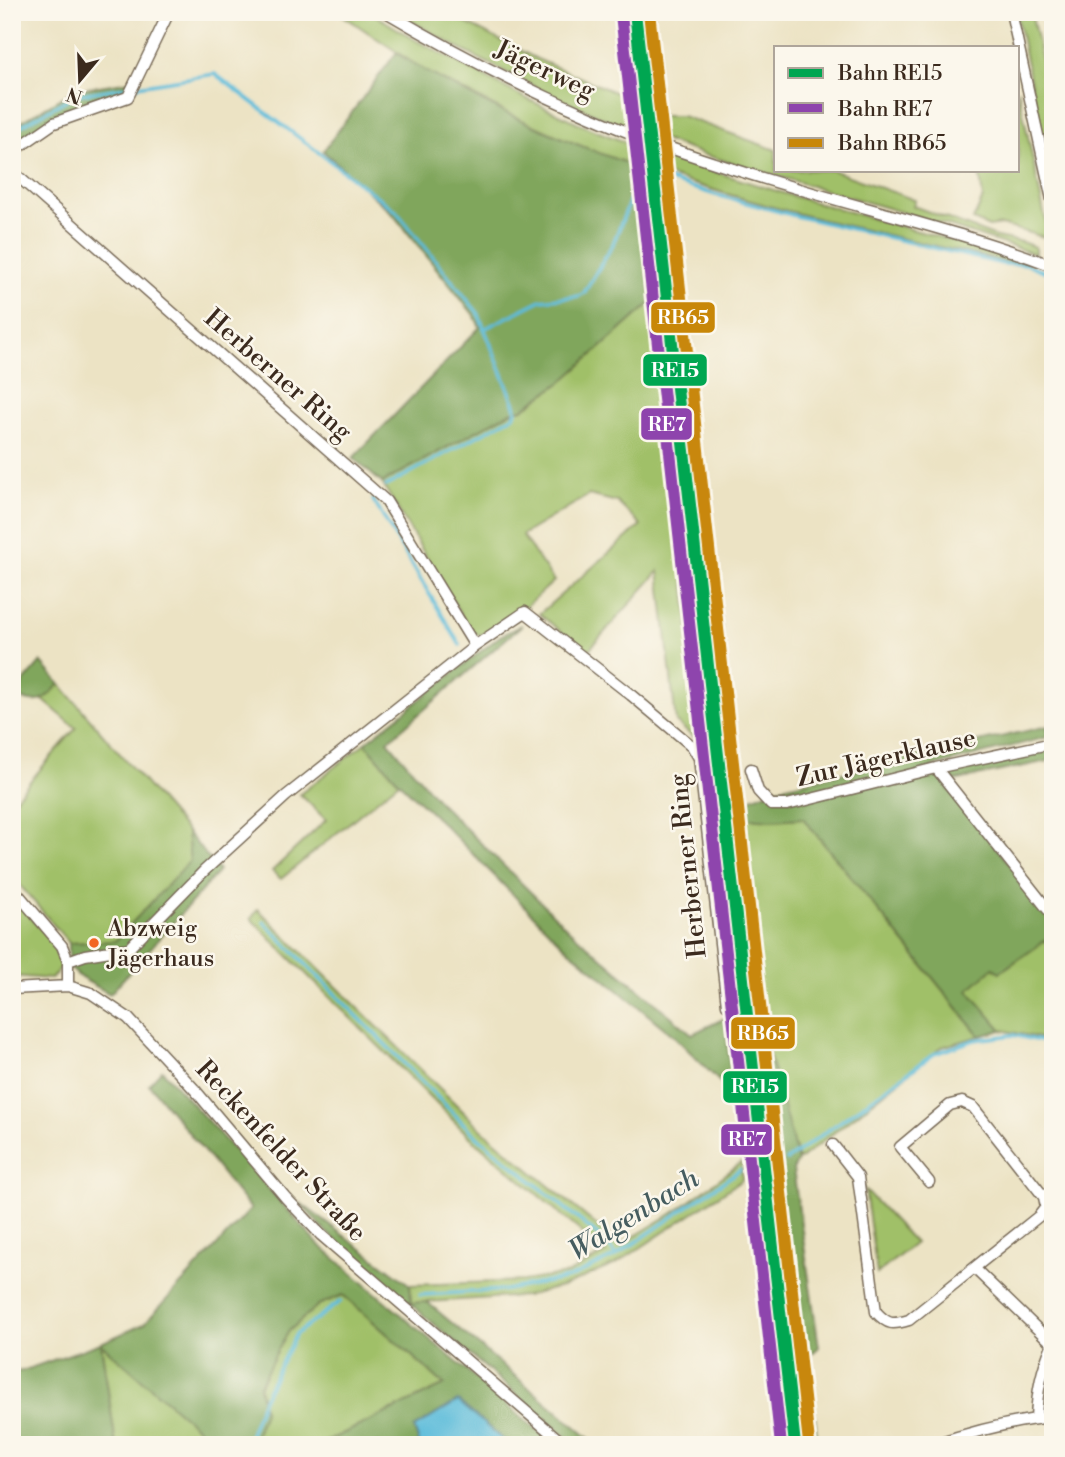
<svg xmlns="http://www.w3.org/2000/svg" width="1065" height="1457" viewBox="0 0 1065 1457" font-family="'Libre Bodoni',serif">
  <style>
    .green { fill: #a0c068; stroke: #6e7543; stroke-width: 2 }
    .forest { fill: #80a65c; stroke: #5e683d; stroke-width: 2 }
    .water { fill: #5bbcda; stroke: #4b737c; stroke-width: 2 }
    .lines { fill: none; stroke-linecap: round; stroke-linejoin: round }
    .stream { stroke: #5bbcda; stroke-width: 3.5 }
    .street-casing { stroke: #796b58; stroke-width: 13 }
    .street { stroke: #fff; stroke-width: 10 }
    .rail-1-casing { stroke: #fbf7ec; stroke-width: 18 }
    .rail-2-casing { stroke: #fbf7ec; stroke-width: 18 }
    .rail-3-casing { stroke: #fbf7ec; stroke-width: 18 }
    .rail-1 { stroke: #00a651; stroke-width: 12 }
    .rail-2 { stroke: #8e44ad; stroke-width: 12 }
    .rail-3 { stroke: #c88708; stroke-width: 12 }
    .bus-dot { fill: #f26522; stroke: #fbf7ec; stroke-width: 2.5 }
    .labels { text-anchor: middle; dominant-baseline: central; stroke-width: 5; stroke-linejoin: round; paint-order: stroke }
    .bus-label { font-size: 24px; fill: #3b2a1e; stroke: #fbf7ec; text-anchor: start }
    .street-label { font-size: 26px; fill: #3b2a1e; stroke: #fbf7ec }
    .water-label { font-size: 28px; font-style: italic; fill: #465d60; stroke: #fbf7ec }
    .line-badge { stroke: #fbf7ec; stroke-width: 2.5 }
    .badge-label { font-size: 19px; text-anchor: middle; font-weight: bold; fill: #fff }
  </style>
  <rect width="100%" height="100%" fill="#fbf7ec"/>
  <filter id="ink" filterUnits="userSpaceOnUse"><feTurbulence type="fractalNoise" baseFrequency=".0143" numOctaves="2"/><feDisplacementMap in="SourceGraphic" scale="14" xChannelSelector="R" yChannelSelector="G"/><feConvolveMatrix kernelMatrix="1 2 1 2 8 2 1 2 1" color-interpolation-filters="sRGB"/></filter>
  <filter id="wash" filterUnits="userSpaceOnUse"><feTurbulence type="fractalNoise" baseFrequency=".00686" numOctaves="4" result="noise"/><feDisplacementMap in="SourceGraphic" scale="28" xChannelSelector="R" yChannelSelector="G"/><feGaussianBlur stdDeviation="1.57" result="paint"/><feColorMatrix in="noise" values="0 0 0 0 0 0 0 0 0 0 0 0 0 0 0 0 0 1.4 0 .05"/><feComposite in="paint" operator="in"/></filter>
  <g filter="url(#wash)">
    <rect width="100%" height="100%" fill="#ece3c4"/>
    <path class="green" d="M338 12H370L417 41 523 97 591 129 633 145 635 166 603 155 560 137 511 115 425 71Z
      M396 12H444L537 59 626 97 630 129 562 100 464 51Z
      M1016 12H1031L1053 112V189Z
      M1018 89 1045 218 1051 239 1001 225 989 227 973 220 983 198 979 170H1018Z
      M657 116H682L776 150V170H832L915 200 913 206 996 237 1022 242 1035 247V254L946 225 705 155 661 139Z
      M664 156 796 197 1028 262H1006C893 236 778 213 667 175Z
      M652 302 676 494 700 743 676 722 659 571 587 652 539 614 641 525 617 502 589 495 522 535 554 581 523 609 482 635 472 633 382 483 511 412 523 409 563 381Z
      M692 444 705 470 727 678 716 679 690 448Z
      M60 684 187 832 190 861 115 942 69 943 12 876V802L76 728 43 700Z
      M365 743 399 782 281 879 272 871 326 820 300 794Z
      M740 817 770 820 803 818 980 1036 942 1047 798 1161 760 1022Z
      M12 895 57 948 61 967 51 979 12 976Z
      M258 909 482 1130 620 1245 679 1209 742 1162V1180L616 1264 564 1286 526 1296 411 1303 410 1285 523 1281 567 1274 606 1253 469 1136 251 919Z
      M1049 938 1053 942V1041L1002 1030 967 990 993 968 1000 972Z
      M865 1190 915 1243 877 1274Z
      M343 1295 445 1385 319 1445H252L264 1412 259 1387 275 1355 289 1331 318 1305Z
      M101 1343 217 1445H116Z"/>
    <path class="forest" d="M396 53C468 98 554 138 635 166L652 302 563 381 522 409 511 412 382 483 353 458 480 327 474 315 392 213 323 151Z
      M131 81 120 94 52 120 12 146V127L75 90Z
      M522 625 388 741 440 803 569 930 692 1034 725 1018 733 1095 675 1037 562 944 446 827 399 782 365 743 500 636Z
      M41 662 60 684C42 702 37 707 13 695Z
      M1048 726V737L931 767 1053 918V942L1049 938 1000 972 993 968 968 990 1002 1030 980 1036 803 818 770 820 740 817 737 804 774 789Z
      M1053 750V760L954 781 946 772Z
      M187 832 219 871 110 994 81 978 69 967V943L115 941 190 861Z
      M760 1022 798 1161 793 1169 819 1347 808 1357 818 1445H804L755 1036Z
      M162 1070 318 1244 554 1445H509L458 1401 414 1428 420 1445H380L378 1443 376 1445H319L445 1385 343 1295 318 1305 289 1331 275 1355 259 1387 264 1412 252 1445H217L101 1344 116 1445H12V1372L22 1371 101 1343 144 1324 251 1209 149 1084Z
      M299 1202 410 1285 411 1303 427 1302 591 1440 594 1445H576L325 1231Z"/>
    <path class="water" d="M458 1401 509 1445H420L414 1428Z"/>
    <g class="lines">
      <path class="stream" d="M137 86 215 74 396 211 478 313 515 405 516 411 514 416 386 486
        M12 131 75 95 126 87
        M667 180 716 195 800 217 1003 264H1027L1053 275
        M484 329 541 300 579 296 584 293 613 244 634 190 641 184
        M373 500 460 645
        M264 922 473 1133 605 1241 616 1256
        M787 1160 934 1054 974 1040 1013 1035 1053 1044
        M420 1295 506 1290 569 1278 616 1256 740 1170
        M246 1445 263 1399 296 1334 341 1301"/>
    </g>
  </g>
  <g filter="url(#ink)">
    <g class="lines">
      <defs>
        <path id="street" d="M386 12C452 51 519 86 589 116 639 138 691 156 743 172 846 205 952 228 1053 266
          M1011 12 1053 204
          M12 152 54 123 128 97 169 12
          M12 171 386 501 475 646
          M936 768 1053 916
          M751 769 758 791 771 805H787L936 768 1053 743
          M12 887 62 946 68 961
          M68 986V961L85 955 129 948 204 871 286 796 475 646 525 612 631 695 692 746 699 758 727 1005
          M12 989 68 986 91 993 128 1018 195 1090 286 1198 321 1235 565 1445
          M833 1145 858 1177 876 1312C888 1325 892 1325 909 1320L1039 1216 1046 1207 1044 1197 973 1107 962 1102 950 1105 900 1147 929 1182
          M974 1268 1052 1343
          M1036 1419C1037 1390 1042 1369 1053 1343
          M932 1445C971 1432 1012 1421 1053 1417"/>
      </defs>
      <use href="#street" class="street-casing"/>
      <use href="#street" class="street"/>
      <defs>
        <path id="rail-1" d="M635 12 795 1445"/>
        <path id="rail-2" d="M621 14 781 1445"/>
        <path id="rail-3" d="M649 12 809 1443"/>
      </defs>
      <use href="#rail-1" class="rail-1-casing"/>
      <use href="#rail-2" class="rail-2-casing"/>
      <use href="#rail-3" class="rail-3-casing"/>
      <use href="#rail-1" class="rail-1"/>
      <use href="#rail-2" class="rail-2"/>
      <use href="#rail-3" class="rail-3"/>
    </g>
  </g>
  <circle class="bus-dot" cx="94" cy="943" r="6"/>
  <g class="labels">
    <g class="bus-label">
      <text x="107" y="929">Abzweig<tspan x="107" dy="30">Jägerhaus</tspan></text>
    </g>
    <g class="street-label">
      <text transform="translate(545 70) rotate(25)">Jägerweg</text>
      <text transform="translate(278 375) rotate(41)">Herberner Ring</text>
      <text transform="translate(886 758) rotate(-13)">Zur Jägerklause</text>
      <text transform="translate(688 866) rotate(-96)">Herberner Ring</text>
      <text transform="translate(281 1151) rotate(47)">Reckenfelder Straße</text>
    </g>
    <g class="water-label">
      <text transform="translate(634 1215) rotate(-32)">Walgenbach</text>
    </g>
  </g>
  <g class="line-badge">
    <rect x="650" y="301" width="66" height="33" rx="7" fill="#c88708"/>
    <rect x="642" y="353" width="66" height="34" rx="7" fill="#00a651"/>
    <rect x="640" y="407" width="53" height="34" rx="7" fill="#8e44ad"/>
    <rect x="730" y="1016" width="66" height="34" rx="7" fill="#c88708"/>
    <rect x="722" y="1070" width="66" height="34" rx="7" fill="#00a651"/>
    <rect x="720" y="1123" width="53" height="33" rx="7" fill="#8e44ad"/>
  </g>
  <g class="badge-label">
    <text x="683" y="324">RB65</text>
    <text x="675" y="377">RE15</text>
    <text x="667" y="431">RE7</text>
    <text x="763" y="1040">RB65</text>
    <text x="755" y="1093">RE15</text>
    <text x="747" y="1146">RE7</text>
  </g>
  <rect width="1065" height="1457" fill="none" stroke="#fbf7ec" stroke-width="42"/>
  <rect x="774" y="46" width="245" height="126" fill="#fbf7ec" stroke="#aea59a" stroke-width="2"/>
  <rect x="788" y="68" width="35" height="10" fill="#00a651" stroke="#aea59a" stroke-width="2"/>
  <text x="838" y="80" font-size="21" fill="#3b2a1e">Bahn RE15</text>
  <rect x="788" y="103" width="35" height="10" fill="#8e44ad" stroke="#aea59a" stroke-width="2"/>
  <text x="838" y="116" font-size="21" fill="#3b2a1e">Bahn RE7</text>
  <rect x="788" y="138" width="35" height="10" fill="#c88708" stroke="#aea59a" stroke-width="2"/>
  <text x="838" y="150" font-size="21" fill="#3b2a1e">Bahn RB65</text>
  <g transform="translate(80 80) rotate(199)" stroke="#fbf7ec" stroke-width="5" paint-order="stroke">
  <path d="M0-5L12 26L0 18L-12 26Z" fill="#3b2a1e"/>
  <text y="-10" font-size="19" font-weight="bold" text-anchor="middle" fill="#3b2a1e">N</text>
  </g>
</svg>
